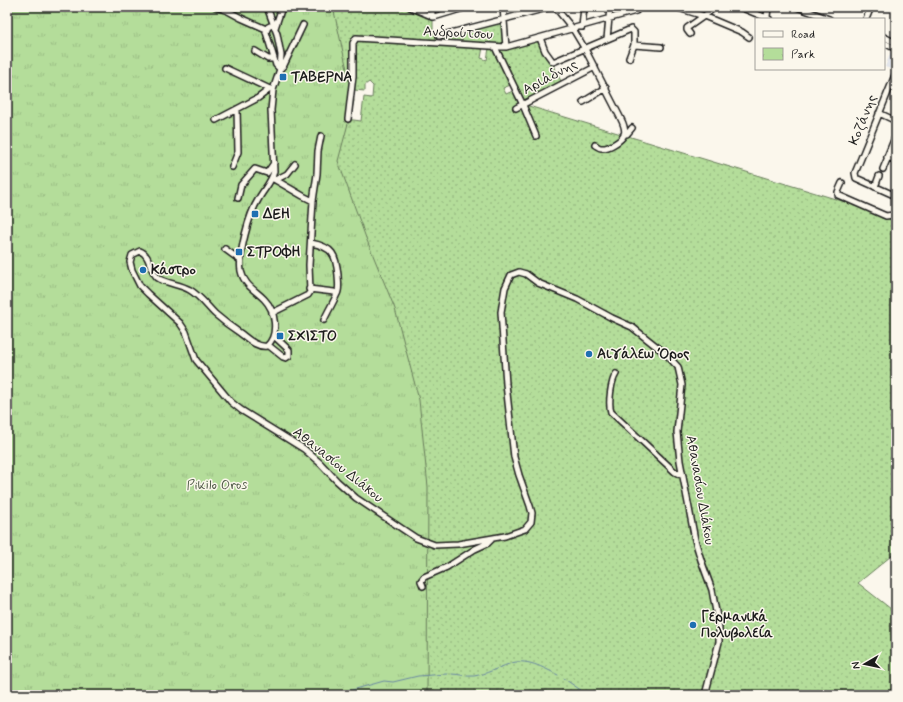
<svg xmlns="http://www.w3.org/2000/svg" width="903" height="702" viewBox="0 0 903 702" font-family="Mynerve,sans-serif">
  <style>
    .built { fill: #e2e5eb }
    .grass { fill: url(#grass-dots); stroke: #687c5b }
    .park { fill: url(#park-tufts); stroke: #687c5b }
    .lines { fill: none; stroke-linecap: round; stroke-linejoin: round }
    .stream { stroke: #6a88a2; stroke-width: 1 }
    .minor-casing { stroke: #1c1c1c; stroke-width: 8 }
    .minor { stroke: #fbf7ec; stroke-width: 5 }
    .poi-dot { fill: #1f6fb2; stroke: #fbf7ec; stroke-width: 1.5 }
    .labels { text-anchor: middle; dominant-baseline: central; stroke-width: 3; stroke-linejoin: round; paint-order: stroke }
    .street-label { font-size: 14px; fill: #1c1c1c; stroke: #fbf7ec }
    .poi-label { font-size: 14px; font-weight: bold; fill: #1c1c1c; stroke: #fbf7ec; text-anchor: start }
    .park-label { font-size: 14px; fill: #4a5642; stroke: #fbf7ec }
  </style>
  <defs>
    <pattern id="grass-dots" width="8" height="8" patternUnits="userSpaceOnUse"><rect width="8" height="8" fill="#b4dd9a"/><path d="M2 2h.1M6 6h.1" fill="none" stroke="#9abd84" stroke-width="1.8" stroke-linecap="round"/></pattern>
    <pattern id="park-tufts" width="24" height="20" patternUnits="userSpaceOnUse"><rect width="24" height="20" fill="#b4dd9a"/><path d="M3 7l-1-3M5 7V3M7 7l1-3M15 17l-1-3M17 17v-4M19 17l1-3" fill="none" stroke="#9abd84"/></pattern>
  </defs>
  <rect width="100%" height="100%" fill="#fbf7ec"/>
  <filter id="ink" filterUnits="userSpaceOnUse"><feTurbulence type="fractalNoise" baseFrequency=".025" numOctaves="2"/><feDisplacementMap in="SourceGraphic" scale="8" xChannelSelector="R" yChannelSelector="G"/><feConvolveMatrix kernelMatrix="1 2 1 2 8 2 1 2 1" color-interpolation-filters="sRGB"/></filter>
  <g filter="url(#ink)">
    <path class="built" d="M892 49 896 51V71L885 67Z"/>
    <path class="grass" d="M7 7H408L433 20V32H436L437 39 504 22 505 46 381 39 356 35 353 36 350 65 351 75 346 119 361 121 364 97 372 98 373 86 369 82 365 85V91L354 90 355 43 356 40 483 47 481 58 487 60 489 48 494 49 513 84 503 88 506 94 515 90 522 104 852 204 891 220 894 219 896 217V552L858 583 896 613V695H7Z
      M540 40 562 83 524 101 521 97 498 49H510Z"/>
    <path class="park" d="M7 7H333L354 101 338 161 366 238 395 309 419 400 428 487 427 695H7Z"/>
    <g class="lines">
      <path class="stream" d="M452 674C459 674 467 677 474 676 487 674 497 668 509 664 525 657 544 668 558 675
        M563 678 588 695
        M325 695 338 694 384 681 393 682 418 676 447 674"/>
      <defs>
        <path id="minor" d="M216 7 228 11 241 18 266 29
          M267 7 277 34 281 55 280 69 273 90 271 110 274 171C272 182 263 190 258 200 249 214 238 255 241 271 244 285 255 290 264 299 276 311 279 335 267 346 257 348 247 338 240 333 231 327 223 321 215 314 207 306 200 296 190 290 180 284 167 284 158 278 149 271 151 255 140 251L132 255 130 262 132 270 140 286 148 294 180 323 186 332 196 360 231 402 241 410 304 449 320 463 337 481 356 498 416 538 435 545 458 544 505 536 525 529 531 522 532 513 530 506 519 475 514 457 506 384 501 312 505 288 511 275 519 272 526 274 538 283 577 299 612 318 632 327 666 354 678 367 682 385 677 432 680 461 695 540 701 560 712 590 719 628V642L705 695
          M410 7 434 17 467 7
          M503 7 506 47
          M555 7 573 29 585 49 621 119C623 123 626 130 624 135 621 141 608 149 601 148 599 148 597 146 595 145
          M675 7 704 16 715 7
          M740 7 769 19
          M797 7 829 19
          M432 17V7
          M767 17 768 7
          M866 19 871 7
          M274 24 268 27 266 32 276 65 280 69 284 65 303 25
          M582 27 584 7
          M275 28 282 7
          M690 34 687 30V28L704 16 742 32 749 37
          M439 36 551 7
          M884 37 896 43
          M540 38 545 51 553 62 631 29 634 32V45L629 58
          M607 39 610 7
          M884 43 896 49
          M634 45 661 47
          M495 47 523 105 536 136
          M255 51 268 59H274
          M225 68 272 90
          M895 75 855 173 856 178 896 196
          M583 102 606 88
          M516 108 595 67
          M879 113 896 121
          M348 119 353 76V43L356 38 506 47 636 11
          M216 120 258 98 270 89
          M624 134H627L632 128
          M896 135 887 157 896 160
          M232 167 238 152 237 109
          M883 169 888 157
          M275 180 287 174 295 164
          M842 183 838 192V195L886 216 893 215 896 210
          M875 187 879 176
          M238 198 241 185 255 169 267 173 274 163
          M313 201 317 174 318 151 321 136
          M311 243C333 247 336 255 338 275 338 281 340 289 337 294 333 303 328 311 324 320
          M225 249 240 260
          M309 289 334 292 337 294
          M272 313 308 295 310 292 309 265 313 201 303 196 272 178
          M268 345 283 357 286 358 289 356V350L274 336
          M616 374C611 381 608 404 611 412L675 472 683 476
          M423 586 421 581 424 577 447 567 475 549 488 543 492 539"/>
      </defs>
      <use href="#minor" class="minor-casing"/>
      <use href="#minor" class="minor"/>
    </g>
  </g>
  <g class="poi-dot">
    <rect x="279" y="73" width="8" height="8" rx="2"/>
    <rect x="251" y="210" width="8" height="8" rx="2"/>
    <rect x="235" y="248" width="8" height="8" rx="2"/>
    <circle cx="143" cy="270" r="4"/>
    <rect x="276" y="332" width="8" height="8" rx="2"/>
    <circle cx="589" cy="354" r="4"/>
    <circle cx="693" cy="625" r="4"/>
  </g>
  <g class="labels">
    <g class="street-label">
      <text transform="translate(458 33) rotate(3)">Ανδρούτσου</text>
      <text transform="translate(550 77) rotate(-28)">Αριάδνης</text>
      <text transform="translate(863 120) rotate(-68)">Κοζάνης</text>
      <text transform="translate(338 465) rotate(39)">Αθανασίου Διάκου</text>
      <text transform="translate(700 490) rotate(80)">Αθανασίου Διάκου</text>
    </g>
    <g class="poi-label">
      <text x="291" y="77">ΤΑΒΕΡΝΑ</text>
      <text x="263" y="214">ΔΕΗ</text>
      <text x="247" y="252">ΣΤΡΟΦΗ</text>
      <text x="151" y="270">Κάστρο</text>
      <text x="288" y="336">ΣΧΙΣΤΟ</text>
      <text x="597" y="354">Αιγάλεω Όρος</text>
      <text x="701" y="617">Γερμανικά<tspan x="701" dy="16">Πολυβολεία</tspan></text>
    </g>
    <g class="park-label">
      <text x="217" y="485">Pikilo Oros</text>
    </g>
  </g>
  <rect width="903" height="702" fill="none" stroke="#fbf7ec" stroke-width="24"/>
  <rect x="12" y="12" width="879" height="678" fill="none" stroke="#1c1c1c" stroke-width="1.5" filter="url(#ink)"/>
  <rect x="755" y="18" width="130" height="52" fill="#fbf7ec" stroke="#a29f99"/>
  <rect x="763" y="31" width="20" height="6" fill="#fbf7ec" stroke="#a29f99"/>
  <text x="791" y="38" font-size="12" fill="#1c1c1c">Road</text>
  <rect x="763" y="48" width="20" height="12" fill="url(#park-tufts)" stroke="#a29f99"/>
  <text x="791" y="58" font-size="12" fill="#1c1c1c">Park</text>
  <g transform="translate(865 664) rotate(261)" stroke="#fbf7ec" stroke-width="3" paint-order="stroke">
  <path d="M0-3L7 15L0 10L-7 15Z" fill="#1c1c1c"/>
  <text y="-6" font-size="11" font-weight="bold" text-anchor="middle" fill="#1c1c1c">N</text>
  </g>
</svg>
